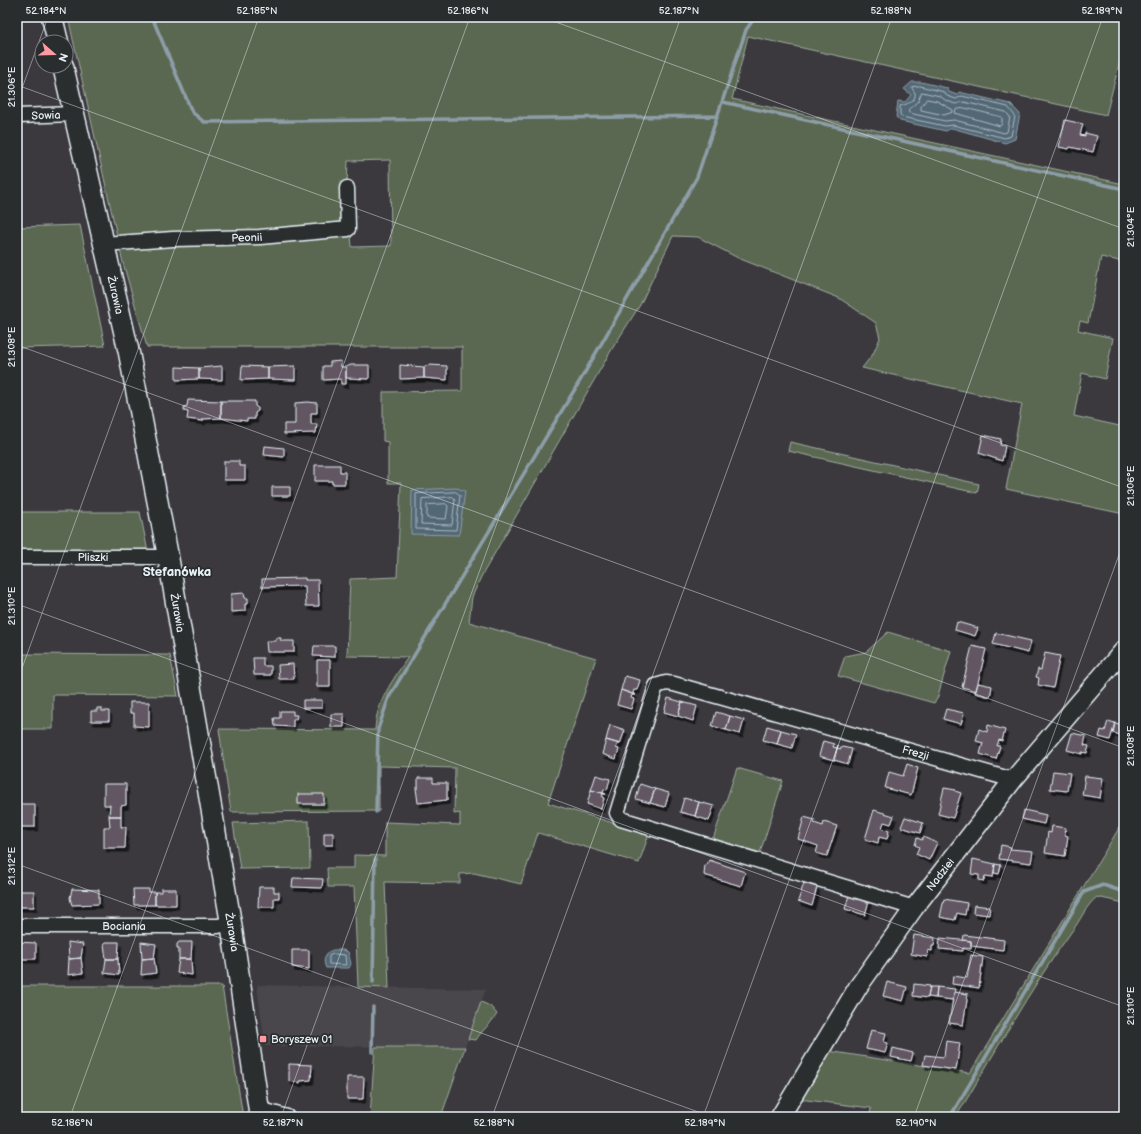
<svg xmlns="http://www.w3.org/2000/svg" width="1141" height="1134" viewBox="0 0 1141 1134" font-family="'Balsamiq Sans',sans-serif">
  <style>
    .built { fill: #4a464c }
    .green { fill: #5a6851; stroke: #a1aca4; fill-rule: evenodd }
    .water { fill: #526775; stroke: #8e9ea9 }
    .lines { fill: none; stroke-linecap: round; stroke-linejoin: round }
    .shore { stroke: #acbac4; stroke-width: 1 }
    .stream { stroke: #8e9ea9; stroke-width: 3.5 }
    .building { fill: #635663; stroke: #e8f1f8; filter: url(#shadow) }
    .minor-casing { stroke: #e8f1f8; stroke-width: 17 }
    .tertiary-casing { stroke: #e8f1f8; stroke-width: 21 }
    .secondary-casing { stroke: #e8f1f8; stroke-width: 23 }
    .minor { stroke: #2a2d2e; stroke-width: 14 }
    .tertiary { stroke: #2a2d2e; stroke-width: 18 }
    .secondary { stroke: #2a2d2e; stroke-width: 20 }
    .ticks { fill: none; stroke: #e8f1f8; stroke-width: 1; stroke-opacity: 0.45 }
    .poi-dot { fill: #ff9aa2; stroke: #2a2d2e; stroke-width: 1.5 }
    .labels { text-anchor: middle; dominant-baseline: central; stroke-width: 3.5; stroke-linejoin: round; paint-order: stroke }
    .street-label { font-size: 11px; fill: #e8f1f8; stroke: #2a2d2e }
    .poi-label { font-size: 11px; fill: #e8f1f8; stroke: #2a2d2e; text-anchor: start }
    .quarter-label { font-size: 13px; font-weight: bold; fill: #e8f1f8; stroke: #2a2d2e }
    .neatline { fill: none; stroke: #e8f1f8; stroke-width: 1.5 }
    .ticks-label { font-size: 10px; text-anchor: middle; fill: #e8f1f8 }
  </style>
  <defs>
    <filter id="shadow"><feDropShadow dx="2.5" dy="4" stdDeviation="0" flood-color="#0009"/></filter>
  </defs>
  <rect width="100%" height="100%" fill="#3b393e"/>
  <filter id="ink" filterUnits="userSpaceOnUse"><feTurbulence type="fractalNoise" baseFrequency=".025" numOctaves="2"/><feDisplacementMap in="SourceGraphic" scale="8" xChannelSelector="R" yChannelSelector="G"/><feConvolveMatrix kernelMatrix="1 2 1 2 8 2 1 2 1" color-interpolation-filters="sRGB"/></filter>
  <g filter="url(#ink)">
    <path class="built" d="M257 985 358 987 486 989 465 1047 265 1046Z"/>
    <path class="green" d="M68 17H1124V45L1106 115 748 36 732 99 1124 184V262L1101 257 1088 323 1080 321 1078 330 1113 338 1105 379 1082 373 1074 416 1124 427V514L1006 489 1022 404 862 368 873 354 880 338 876 323 839 298 738 258 698 237 673 236 640 305 612 349 481 577 472 597 469 622 596 658 548 803 649 834 639 863 538 833 521 884 474 873 460 874V883L385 882 389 988 358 987 354 887H328L327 868H354V855L385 856V822L460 825V813L454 814 455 768 379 766V811L231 812 219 729 375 730C376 702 393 680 408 657L347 656 350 579 397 577 401 483H388V442L383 441V392L462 391V347H147L123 263ZM390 160 391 246 352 247 347 184 348 161Z
      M80 225 105 346 17 348V227Z
      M790 442 979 484 977 493 788 451Z
      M17 512H140L148 552 17 551Z
      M888 632 951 651 937 699 934 703 838 676 845 656 866 652Z
      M17 654 170 655 178 696 53 695V729H17Z
      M737 768 783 781 759 856 712 842Z
      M1124 820V903L1097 897C1086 905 1081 920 1072 931 1029 990 994 1055 956 1117H870L871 1108 799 1099 828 1051 970 1073Z
      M309 821 310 868 240 869 233 823Z
      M17 986H222L243 1117H17Z
      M481 1002 490 1006 497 1014C490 1025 482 1030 476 1040L468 1039Z
      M375 1047H465L441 1117H370Z"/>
    <path class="water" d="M912 82H921L947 88 949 92 957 95 959 92 1010 104 1020 114 1015 139 1005 143 952 128 946 131 900 121 896 117 898 101 905 102 911 95 904 89Z
      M457 488 465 491 459 535 411 534 412 490Z
      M333 950H343L348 952 351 964 349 968H326C322 960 325 952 333 950Z"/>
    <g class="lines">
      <path class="shore" d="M920 86 944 92 947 96 956 99 962 96 1008 107 1015 116 1011 136 1005 138 953 125 945 126 902 117 900 114V106C905 105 917 101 915 93 914 91 912 89 912 87Z
        M922 92 940 96 945 100 955 104 964 102 1006 112 1010 117 1007 132 1004 133 954 120 945 121 909 113 908 110 918 101Z
        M927 99 937 101 953 110V112L944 115 921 110V107Z
        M965 108 1002 117V124L1000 126 955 113 956 110Z
        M456 492 460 495 456 530 416 529V494Z
        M453 497 455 499 452 525 421 524 422 499Z
        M446 504 448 506 446 519 427 518V505Z
        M334 954 345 955 346 965 329 964V956Z"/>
      <path class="stream" d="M152 17 192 112 204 122 718 116
        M723 102 1124 189
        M376 812 378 729 389 697 581 379 697 177 746 30 755 17
        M373 982 375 859
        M372 1052 373 1007
        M950 1117 1084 892 1103 885 1124 892"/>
    </g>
    <path class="building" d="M1065 120 1083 124 1080 135 1085 136V133L1097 136 1093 152 1070 147 1069 149 1059 147Z
      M341 361V367H346V384H341V379L323 380V366H330V362Z
      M351 365H369V379L346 378V367Z
      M400 365 424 367V378L400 379Z
      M429 365 447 366V380L424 378V367Z
      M222 366V380L199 379V368Z
      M242 366 268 367V379L241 380Z
      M295 366V380L268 379V367Z
      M176 367 199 368V379L176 380Z
      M188 400 221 401V418L203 419V421L187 419 188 412 184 411V407L187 406Z
      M221 401H255V406L258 408V411L255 413V419H247V421L221 418Z
      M308 402 317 403V413H311V424H317L316 433 284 434V424H295V403Z
      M983 435 1001 439 1000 445 1005 446 1002 461 979 453Z
      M265 446 284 448V457L264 455Z
      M224 461H239V466H245V480H224Z
      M315 465H340V472H345V484H332V481H315Z
      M272 487H290V496H272Z
      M305 578V580H318L319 606H306L305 586 262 587V579Z
      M244 593 245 598H248V604H245V611L231 612V594Z
      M957 622 978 628 975 636 955 630Z
      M996 633 1031 641 1028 653 993 644Z
      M276 638H281V641H294V652H267L266 641H276Z
      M314 646H335V657L313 656Z
      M972 646 986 649 976 691 962 687Z
      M1045 653 1060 656 1053 688 1038 685 1039 678 1036 677 1038 669 1041 670Z
      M253 658H263V666H271V675H254Z
      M317 660H330V687H317Z
      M293 664 294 679H279L278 665Z
      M625 676 640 680 637 690H634L633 693 635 695 621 690Z
      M978 683 992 686 990 697 975 693Z
      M621 690 635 695H632L631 698 634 699 631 709 617 705Z
      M668 698 682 702 678 716 664 712Z
      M303 700H322V708H303Z
      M130 702H149V727L134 726V713H130Z
      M682 702 697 706 693 721 678 716Z
      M97 708H102V711H109V721H91V711H97Z
      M946 709 964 713 961 724 943 719Z
      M280 711H293V715H297L296 719H293V727L275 726 274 718H280Z
      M716 712 730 716 726 730 712 726Z
      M331 714H344V727H331Z
      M730 716 744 720 740 734 726 730Z
      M1108 721 1115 723 1110 740 1099 737 1101 730 1105 731Z
      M1115 723 1124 725V736L1113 733Z
      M610 725 625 730 620 744 606 740Z
      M988 725 1005 730 1002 741 999 740 997 746H1000L996 759 980 754 983 743 976 741 979 729 987 732Z
      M767 726 781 730 777 744 763 740Z
      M781 730 796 734 792 748 777 744Z
      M1072 733 1086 736 1084 745 1089 746 1087 753 1082 752V754L1067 750Z
      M606 740 620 744H618L616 748 619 749 616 759 602 754Z
      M823 741 834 744 833 747 837 748 838 745 834 760 819 756Z
      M838 745 837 748 841 749 842 747 852 749 848 764 834 760Z
      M907 764 918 768 911 795 885 788 889 772 903 776Z
      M1053 771 1070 773 1067 791 1050 789Z
      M596 775 610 779 607 790 604 789 603 793 606 794 591 790Z
      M1085 776 1103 778 1100 798 1082 795Z
      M418 778H433V783H447V800L418 803 416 788H418Z
      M104 784H126V805L121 806V816H109L110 805H104Z
      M640 784 655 789 650 803 636 799Z
      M944 788 956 790 955 791 961 793 953 818 938 814Z
      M655 789 669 793 665 807 650 803Z
      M591 790 606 794H603L602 797 604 798 601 809 587 804Z
      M298 794H324V804H298Z
      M684 798 699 802 695 816 680 812Z
      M699 802 714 806 709 821 695 816Z
      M17 804H35V827H17Z
      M874 810 894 816 891 824 884 822 882 828 889 831 887 839 879 837 878 843 865 839Z
      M1024 810 1046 815 1044 824 1022 819Z
      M109 816H121V827H126L125 848H104V827H110Z
      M804 817 815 820 814 823 823 826 824 822 837 826 827 856 816 853 818 846 798 839Z
      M905 817 923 823 920 833 901 827Z
      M1052 826 1066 828 1065 835 1068 836 1065 856 1045 853 1048 832 1051 833Z
      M324 833H333V845H324Z
      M923 837 937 843 929 860 916 854 919 847 915 845 917 838 922 840Z
      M1001 845 1011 847 1010 849 1033 851 1031 863 999 859Z
      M973 859 995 864 993 877 985 876 984 881 979 880V875L971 874Z
      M709 860 745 872 741 886 704 875 705 864 707 865Z
      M995 864 1001 865 999 874 994 873Z
      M293 878 323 879 322 888 292 887Z
      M804 883 817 887 812 906 798 901Z
      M259 887H274V892H279V898H274V907H258Z
      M72 889 99 890V904L72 905 70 898Z
      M133 889H149V892H155V905H134Z
      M161 889H176V905H155V892H161Z
      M19 891H34V907H17V895H19Z
      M849 895 869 901 865 915 845 909Z
      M944 899 967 903 965 915 957 913 955 920 940 917Z
      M974 905 990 907 989 915 973 913Z
      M914 935 935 938 934 946H932V951L928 950 927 957 911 954Z
      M964 935 1004 940 1003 950 971 946V941L963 940Z
      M940 938 971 941V949L963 948V951L939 949Z
      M17 942 36 943V959H21V955H17Z
      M68 942 83 944 81 958 69 959Z
      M106 942H119L118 959H106L104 944Z
      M141 942 156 944 154 958 142 959Z
      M179 942H192L191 959H179V949H177V944Z
      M292 950H309V969L292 967Z
      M971 955 983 957 979 988 952 984 953 976 967 978Z
      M81 958 83 973 68 975 69 959Z
      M154 958 156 973 141 975 142 959Z
      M106 959H118L119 975 104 973Z
      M179 959H191L192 975 177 973Z
      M887 982 907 987 903 1001 883 996Z
      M914 984 930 986 928 998 913 996Z
      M930 987H937L936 998 928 997Z
      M937 987 955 989 953 1000 936 998Z
      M954 992 968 994 963 1025 949 1023Z
      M871 1030 886 1033 884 1042 888 1043 885 1053 866 1049Z
      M946 1041 960 1043 956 1070 923 1065 925 1055 944 1057Z
      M893 1048 913 1053 911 1061 891 1057Z
      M289 1064 312 1065 311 1080 300 1081V1083L289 1081Z
      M347 1077H364L363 1099H347Z"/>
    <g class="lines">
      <defs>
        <g id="minor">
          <path id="s1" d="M17 116 74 114"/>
          <path id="s2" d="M104 244 173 239 260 237 348 229 347 188"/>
          <path id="s3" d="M17 557H158L168 556"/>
          <path id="s4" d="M914 908 621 819 617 813 656 686 666 683 674 684 1013 780"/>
          <path id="s5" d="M17 926H218L231 923"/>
          <path d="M259 1109 287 1117"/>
        </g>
        <g id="tertiary">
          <path id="s6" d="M780 1117 858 987 914 908 1013 780 1124 650"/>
        </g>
        <g id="secondary">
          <path d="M52 17 58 42"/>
          <path id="s7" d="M63 66 129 353 168 556 231 923 260 1117"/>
        </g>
      </defs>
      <use href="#minor" class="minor-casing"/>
      <use href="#tertiary" class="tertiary-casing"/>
      <use href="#secondary" class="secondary-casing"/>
      <use href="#minor" class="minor"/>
      <use href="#tertiary" class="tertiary"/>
      <use href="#secondary" class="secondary"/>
    </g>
  </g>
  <path class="ticks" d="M542 17 1124 229M17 85 1124 488M17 102 48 17M17 345 1124 748M17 604 1124 1007M17 682 259 17M17 864 712 1117M70 1117 470 17M281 1117 681 17M492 1117 892 17M703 1117 1103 17M914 1117 1124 541"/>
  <rect class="poi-dot" x="259" y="1035" width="8" height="8" rx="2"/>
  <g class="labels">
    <g class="street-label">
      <text stroke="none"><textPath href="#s1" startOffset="29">Sowia</textPath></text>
      <text stroke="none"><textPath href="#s2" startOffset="143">Peonii</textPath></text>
      <text stroke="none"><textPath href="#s7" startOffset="235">Żurawia</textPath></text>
      <text stroke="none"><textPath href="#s3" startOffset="76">Pliszki</textPath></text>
      <text stroke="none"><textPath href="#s7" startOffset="559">Żurawia</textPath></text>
      <text stroke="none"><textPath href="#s4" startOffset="716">Frezji</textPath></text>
      <text stroke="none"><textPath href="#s6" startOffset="291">Nadziei</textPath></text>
      <text stroke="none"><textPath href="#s5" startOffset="107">Bociania</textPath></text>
      <text stroke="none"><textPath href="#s7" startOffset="883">Żurawia</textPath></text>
    </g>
    <g class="poi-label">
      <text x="271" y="1039">Boryszew 01</text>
    </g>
    <g class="quarter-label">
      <text x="177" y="572">Stefanówka</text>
    </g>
  </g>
  <rect width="1141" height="1134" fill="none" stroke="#2a2d2e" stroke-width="44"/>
  <g transform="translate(54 54) rotate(110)"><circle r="19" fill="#2a2d2e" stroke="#767b7f"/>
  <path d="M0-3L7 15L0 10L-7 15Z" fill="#ff9aa2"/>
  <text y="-6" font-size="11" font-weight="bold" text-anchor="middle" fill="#e8f1f8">N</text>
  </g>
  <rect x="22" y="22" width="1097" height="1090" class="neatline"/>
  <g class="ticks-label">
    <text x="46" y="14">52.184°N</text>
    <text x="257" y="14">52.185°N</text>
    <text x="468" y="14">52.186°N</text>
    <text x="679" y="14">52.187°N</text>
    <text x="891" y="14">52.188°N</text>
    <text x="1102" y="14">52.189°N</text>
    <text transform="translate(11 87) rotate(-90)" y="4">21.306°E</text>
    <text transform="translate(1130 227) rotate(-90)" y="4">21.304°E</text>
    <text transform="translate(11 347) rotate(-90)" y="4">21.308°E</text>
    <text transform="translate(1130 486) rotate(-90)" y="4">21.306°E</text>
    <text transform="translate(11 606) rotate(-90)" y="4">21.310°E</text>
    <text transform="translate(1130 746) rotate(-90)" y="4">21.308°E</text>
    <text transform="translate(11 866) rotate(-90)" y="4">21.312°E</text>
    <text transform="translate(1130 1006) rotate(-90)" y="4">21.310°E</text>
    <text x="72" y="1126">52.186°N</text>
    <text x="283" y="1126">52.187°N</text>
    <text x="494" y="1126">52.188°N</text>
    <text x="705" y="1126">52.189°N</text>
    <text x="916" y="1126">52.190°N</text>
  </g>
</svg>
